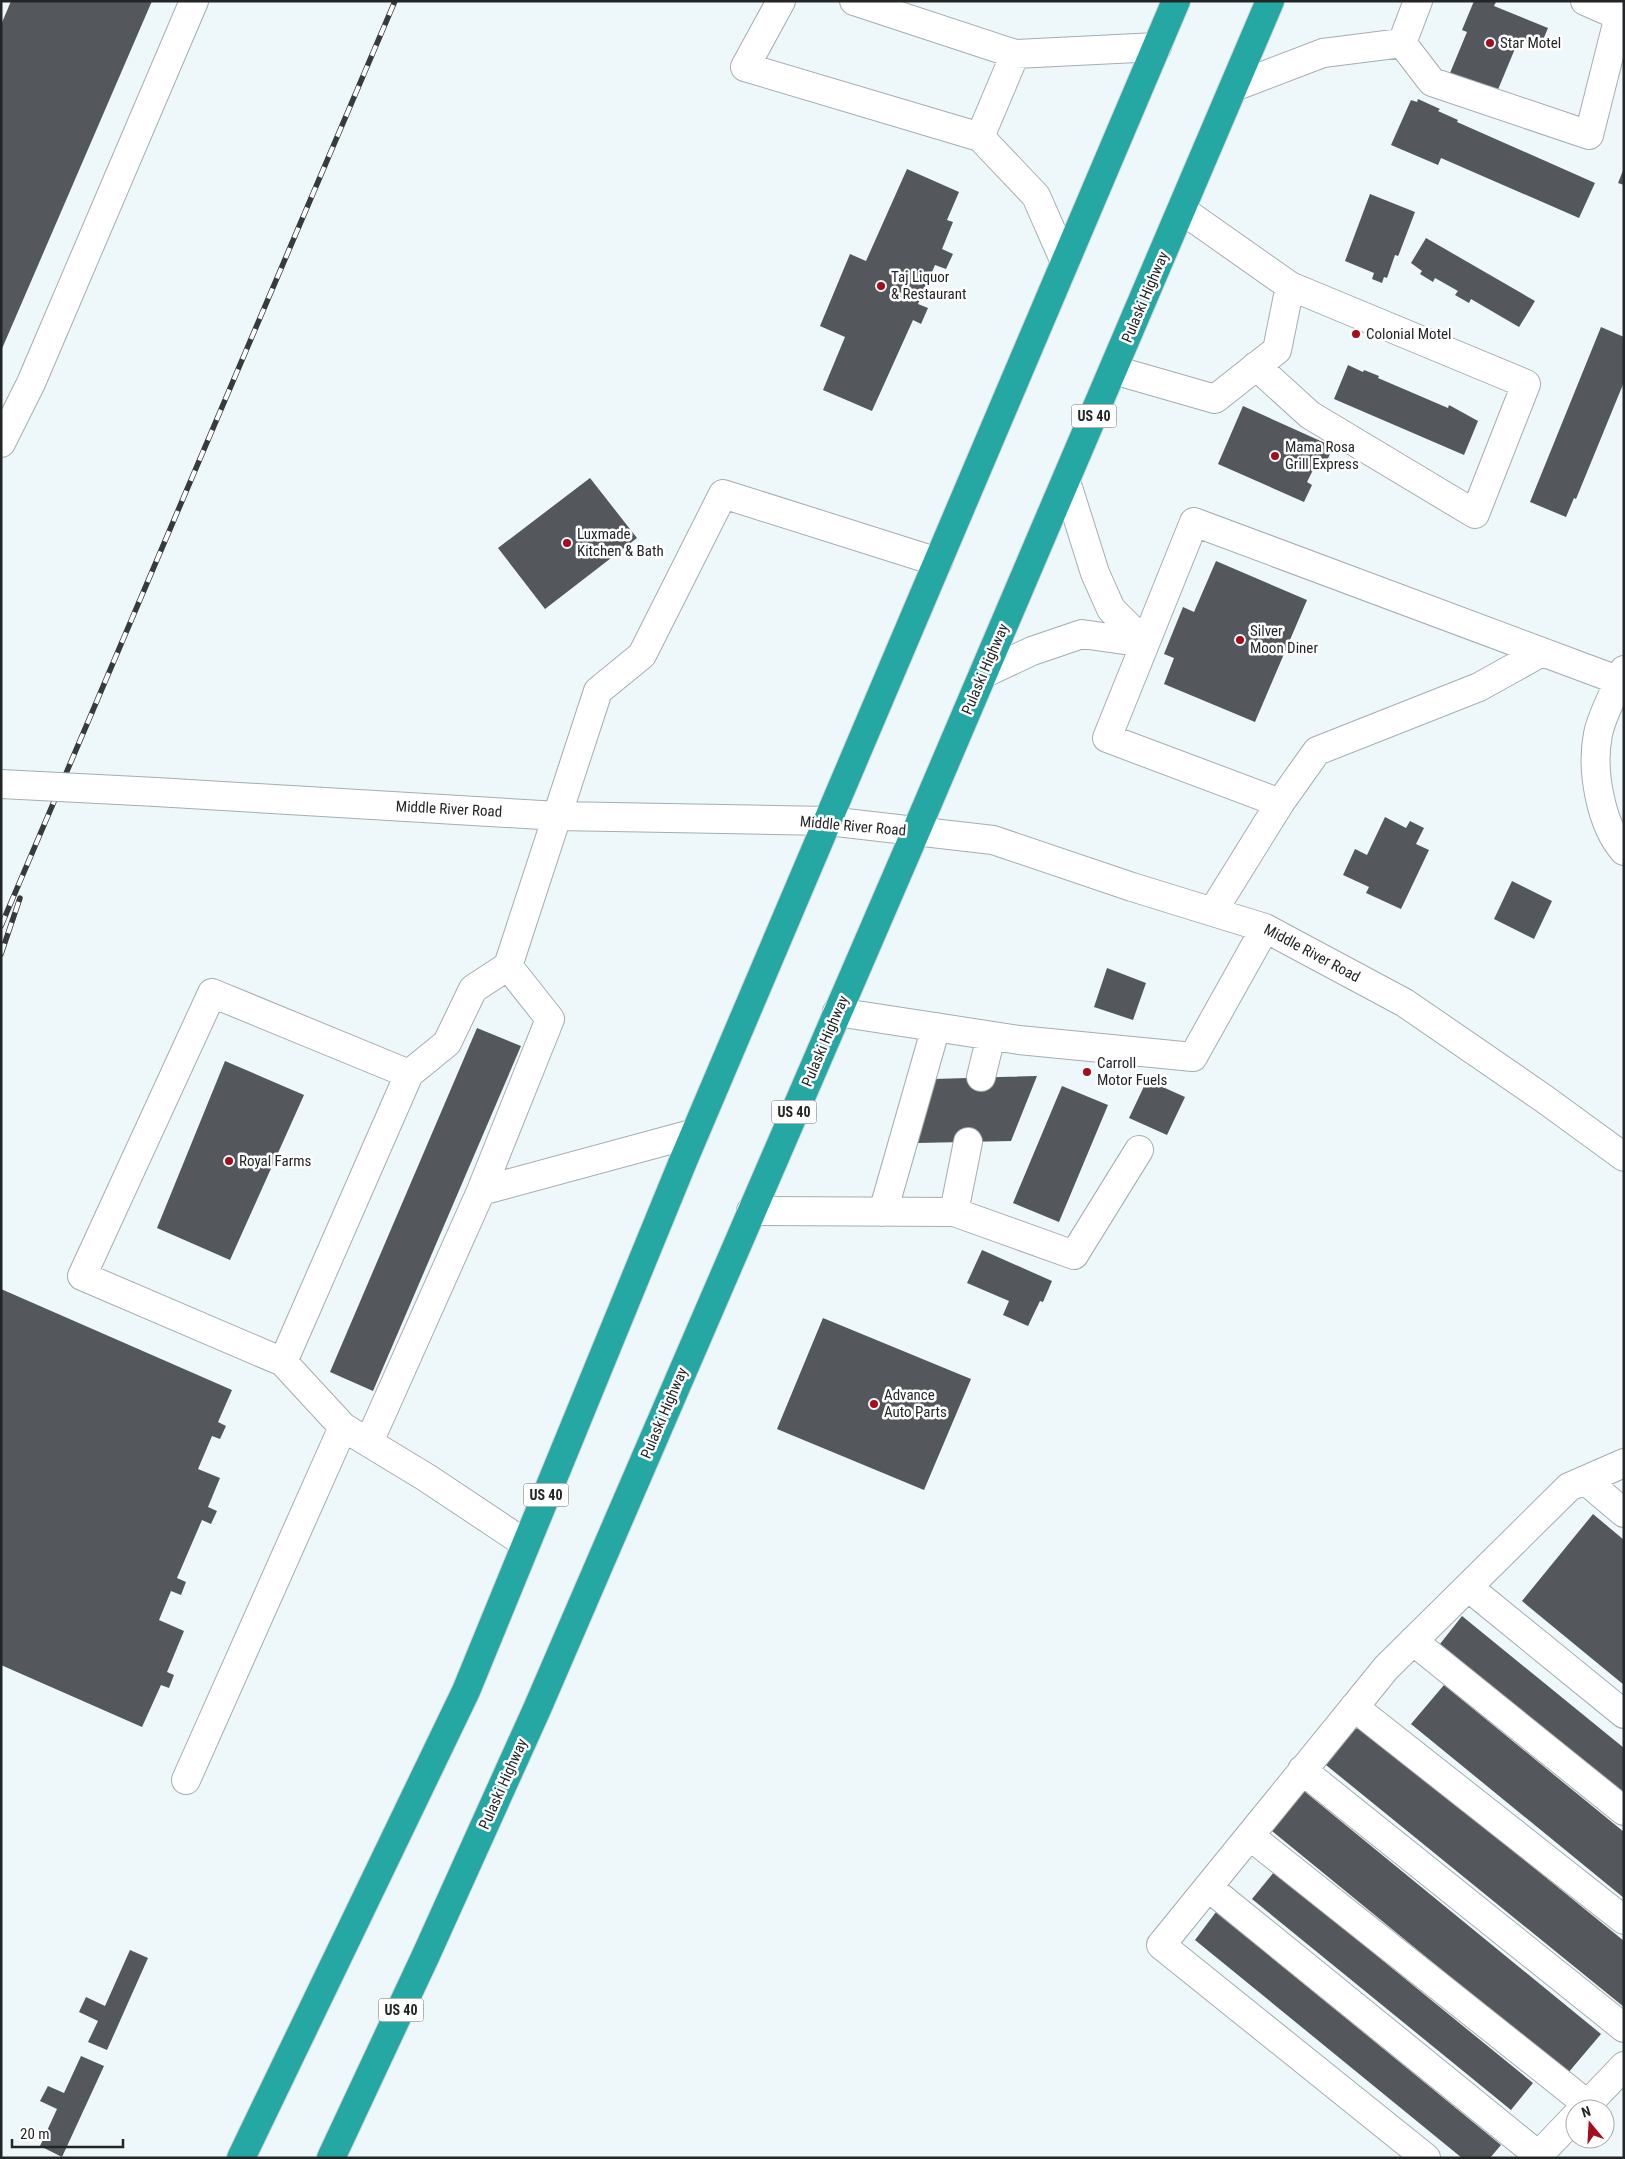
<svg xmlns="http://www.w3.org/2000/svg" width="1625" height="2159" viewBox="0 0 1625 2159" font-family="'Roboto Condensed',sans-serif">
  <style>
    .building { fill: #54585d }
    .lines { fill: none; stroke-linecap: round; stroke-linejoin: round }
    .minor-casing { stroke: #a5adb0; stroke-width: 30 }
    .highway-casing { stroke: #d3d4d4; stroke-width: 30 }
    .minor { stroke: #fff; stroke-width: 28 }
    .highway { stroke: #25a8a3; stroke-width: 28 }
    .rail-casing { stroke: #383b3d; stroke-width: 5.5 }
    .rail { stroke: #fff; stroke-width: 4; stroke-dasharray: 11; stroke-linecap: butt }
    .minor-bridge-casing { stroke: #a5adb0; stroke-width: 30; stroke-linecap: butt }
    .minor-bridge { stroke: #fff; stroke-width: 28 }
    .poi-dot { fill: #a50c1e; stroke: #fff; stroke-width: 2 }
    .labels { text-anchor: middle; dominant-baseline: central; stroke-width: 5; stroke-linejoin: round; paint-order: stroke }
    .shield { fill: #fff; stroke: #656768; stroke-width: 1 }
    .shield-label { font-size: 14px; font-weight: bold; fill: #232627 }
    .poi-label { font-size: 15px; fill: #232627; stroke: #fff; text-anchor: start }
    .street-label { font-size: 15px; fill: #232627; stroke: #fff }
  </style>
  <rect width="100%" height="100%" fill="#eef7fa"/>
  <path class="building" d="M11 1H152L1 351V25Z
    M1474 1H1493L1496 2 1494 6 1548 28 1540 47 1519 39 1497 92 1450 73 1467 32 1462 30Z
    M1418 99 1440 109 1438 111 1458 120 1457 122 1595 183 1579 218 1441 158 1438 165 1391 145 1411 100 1417 102Z
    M1624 168V185L1618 183Z
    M907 169 959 192 947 220 953 222 942 249 953 254 946 269 935 265 918 304 928 308 921 324 913 320 872 411 823 390 845 337 820 326 850 254 866 261Z
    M1370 194 1415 212 1399 254 1398 256 1395 255 1387 278 1384 277 1382 283 1372 279 1374 273 1345 261Z
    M1426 238 1535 301 1519 327 1471 299 1469 303 1455 295 1458 291 1435 278 1433 282 1420 274 1422 271 1411 263Z
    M1601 327 1624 337V382L1576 499 1574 498 1566 517 1530 502Z
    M1348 365 1363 372 1364 370 1379 376 1378 378 1448 408 1449 405 1478 421 1464 455 1334 399Z
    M1243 406 1325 443 1324 445 1332 449 1324 468 1316 464 1307 482 1312 485 1304 502 1218 464Z
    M590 478 637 538 545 609 498 548Z
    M1216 561 1307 600 1255 722 1164 684 1174 658 1164 654 1183 607 1194 612Z
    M1385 817 1406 828 1410 821 1424 828 1416 844 1429 850 1401 909 1366 893 1369 887 1343 875 1355 849 1367 855Z
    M1512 881 1552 901 1534 939 1494 919Z
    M1107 968 1146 983 1133 1020 1094 1007Z
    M477 1028 521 1046 373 1391 330 1372Z
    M225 1061 304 1095 230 1260 157 1228Z
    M1037 1076 1011 1141 916 1143 934 1079Z
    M1147 1080 1185 1097 1167 1135 1129 1118Z
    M1062 1086 1108 1105 1059 1222 1013 1203Z
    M982 1250 1052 1281 1043 1302 1040 1301 1028 1326 1003 1315 1009 1301 967 1283Z
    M1 1289 232 1390 218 1422 226 1426 220 1439 212 1436 198 1469 220 1478 208 1507 217 1511 211 1524 202 1520 177 1578 186 1582 181 1595 171 1591 159 1620 184 1631 167 1672 174 1675 169 1688 161 1685 142 1727 1 1665Z
    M823 1318 971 1379 924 1490 777 1429Z
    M1593 1514 1624 1540V1685L1522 1601Z
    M1462 1616 1624 1748V1793L1440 1644Z
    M1444 1685 1624 1832V1898L1411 1724Z
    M1358 1725 1624 1941V2007L1326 1765Z
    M1304 1791 1601 2034 1568 2073 1272 1831Z
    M1274 1872 1533 2083 1511 2110 1252 1899Z
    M1216 1912 1501 2145 1490 2158H1462L1195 1940Z
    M130 1950 148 1958 107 2050 88 2042 98 2021 79 2012 86 1997 105 2006Z
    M81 2056 104 2066 62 2157 40 2146 57 2109 40 2101 48 2086 64 2093Z"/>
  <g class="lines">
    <defs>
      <path id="minor" d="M781 1 745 67 980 137
        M854 1 1015 54
        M1402 43 1432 82 1589 135 1619 16 1585 1
        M1402 43 1418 1
        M1234 87 1323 53 1402 43
        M1065 262 1036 196 980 137 1015 54 1157 47
        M1256 366 1310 415 1475 514 1526 384 1290 286
        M1114 370 1215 399 1277 350 1290 286 1182 210
        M1 443 31 383 194 1
        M1066 481 1095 573 1111 609 1145 643
        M1624 670C1616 690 1602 714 1598 734 1591 769 1600 824 1624 851
        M983 674 1032 651 1082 634 1145 643
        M156 792 558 816 828 821 993 840 1132 887 1265 928 1405 1003 1543 1098 1624 1157
        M1280 803 1107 738 1194 522 1620 681
        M1213 911 1280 803 1317 751 1479 687 1542 652
        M837 1012 1019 1040 1193 1057 1265 928
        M409 1074 212 993 82 1276 283 1362 343 1427 427 1478 526 1544
        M981 1077 991 1036
        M481 1191 695 1133
        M751 1211 954 1212 1074 1255 1139 1150
        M883 1212 936 1027
        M954 1212 968 1142
        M283 1362 409 1074 447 1043 473 989 508 966 598 691 642 655 723 494 938 562
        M369 1442 481 1191 550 1019 508 966
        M1585 1480 1624 1513
        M1468 1587 1624 1714
        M1413 1641 1624 1811
        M1354 1707 1624 1920
        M1302 1770 1624 2028
        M186 1780 343 1427
        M1250 1836 1587 2104
        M1208 1887 1538 2155
        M1583 2109 1624 2066
        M1426 2158 1161 1945 1386 1668 1569 1487 1624 1463
        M1536 2158 1575 2117"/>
      <path id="highway" d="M241 2158 466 1691 684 1159 1176 1
        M331 2158 426 1955 537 1709 916 831 1270 1"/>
    </defs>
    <use href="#minor" class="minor-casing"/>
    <use href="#highway" class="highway-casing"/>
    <use href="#minor" class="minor"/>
    <use href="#highway" class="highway"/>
    <defs>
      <path id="rail" d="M1 926 395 1
        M1 954 20 898"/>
    </defs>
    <use href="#rail" class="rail-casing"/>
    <use href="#rail" class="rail"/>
    <defs>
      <path id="minor-bridge" d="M1 784 156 792"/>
    </defs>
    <use href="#minor-bridge" class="minor-bridge-casing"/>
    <use href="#minor-bridge" class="minor-bridge"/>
  </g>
  <g class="poi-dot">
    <circle cx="1490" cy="43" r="5"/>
    <circle cx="881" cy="286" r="5"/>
    <circle cx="1356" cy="334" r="5"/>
    <circle cx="1275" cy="456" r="5"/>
    <circle cx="567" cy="543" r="5"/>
    <circle cx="1240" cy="640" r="5"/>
    <circle cx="1087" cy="1072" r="5"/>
    <circle cx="229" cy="1161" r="5"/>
    <circle cx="874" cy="1404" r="5"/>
  </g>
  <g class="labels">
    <g class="shield">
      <rect x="1071.5" y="404.5" width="45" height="23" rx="4"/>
      <rect x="771.5" y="1100.5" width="45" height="23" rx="4"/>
      <rect x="523.5" y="1483.5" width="45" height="23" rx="4"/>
      <rect x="378.5" y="1998.5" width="45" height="23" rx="4"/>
    </g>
    <g class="shield-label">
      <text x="1094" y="416">US 40</text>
      <text x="794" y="1112">US 40</text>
      <text x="546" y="1495">US 40</text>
      <text x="401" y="2010">US 40</text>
    </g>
    <g class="poi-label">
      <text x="1500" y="43">Star Motel</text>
      <text x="891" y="277">Taj Liquor<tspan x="891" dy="17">&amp; Restaurant</tspan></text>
      <text x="1366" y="334">Colonial Motel</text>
      <text x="1285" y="447">Mama Rosa<tspan x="1285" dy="17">Grill Express</tspan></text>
      <text x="577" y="534">Luxmade<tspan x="577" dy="17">Kitchen &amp; Bath</tspan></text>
      <text x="1250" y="631">Silver<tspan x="1250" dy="17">Moon Diner</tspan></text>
      <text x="1097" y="1063">Carroll<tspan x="1097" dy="17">Motor Fuels</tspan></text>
      <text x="239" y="1161">Royal Farms</text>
      <text x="884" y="1395">Advance<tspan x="884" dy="17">Auto Parts</tspan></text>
    </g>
    <g class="street-label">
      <text transform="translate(1145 297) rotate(-67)">Pulaski Highway</text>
      <text transform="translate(985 669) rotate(-67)">Pulaski Highway</text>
      <text transform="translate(449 809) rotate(3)">Middle River Road</text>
      <text transform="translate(853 826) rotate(5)">Middle River Road</text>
      <text transform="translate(1312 953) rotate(28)">Middle River Road</text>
      <text transform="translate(825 1041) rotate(-67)">Pulaski Highway</text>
      <text transform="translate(664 1413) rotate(-67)">Pulaski Highway</text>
      <text transform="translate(503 1784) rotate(-66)">Pulaski Highway</text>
    </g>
  </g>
  <rect width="1625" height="2159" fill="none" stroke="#232627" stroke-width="5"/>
  <g transform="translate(1590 2124) rotate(342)"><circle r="24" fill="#ffffff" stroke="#a7a8a9"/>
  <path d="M0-4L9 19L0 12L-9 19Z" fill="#a50c1e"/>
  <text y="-8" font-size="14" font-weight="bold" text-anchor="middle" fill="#232627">N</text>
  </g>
  <path d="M12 2139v8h111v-8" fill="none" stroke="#232627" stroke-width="2.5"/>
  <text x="20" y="2139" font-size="15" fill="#232627" stroke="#ffffff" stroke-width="4" paint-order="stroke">20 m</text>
</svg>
